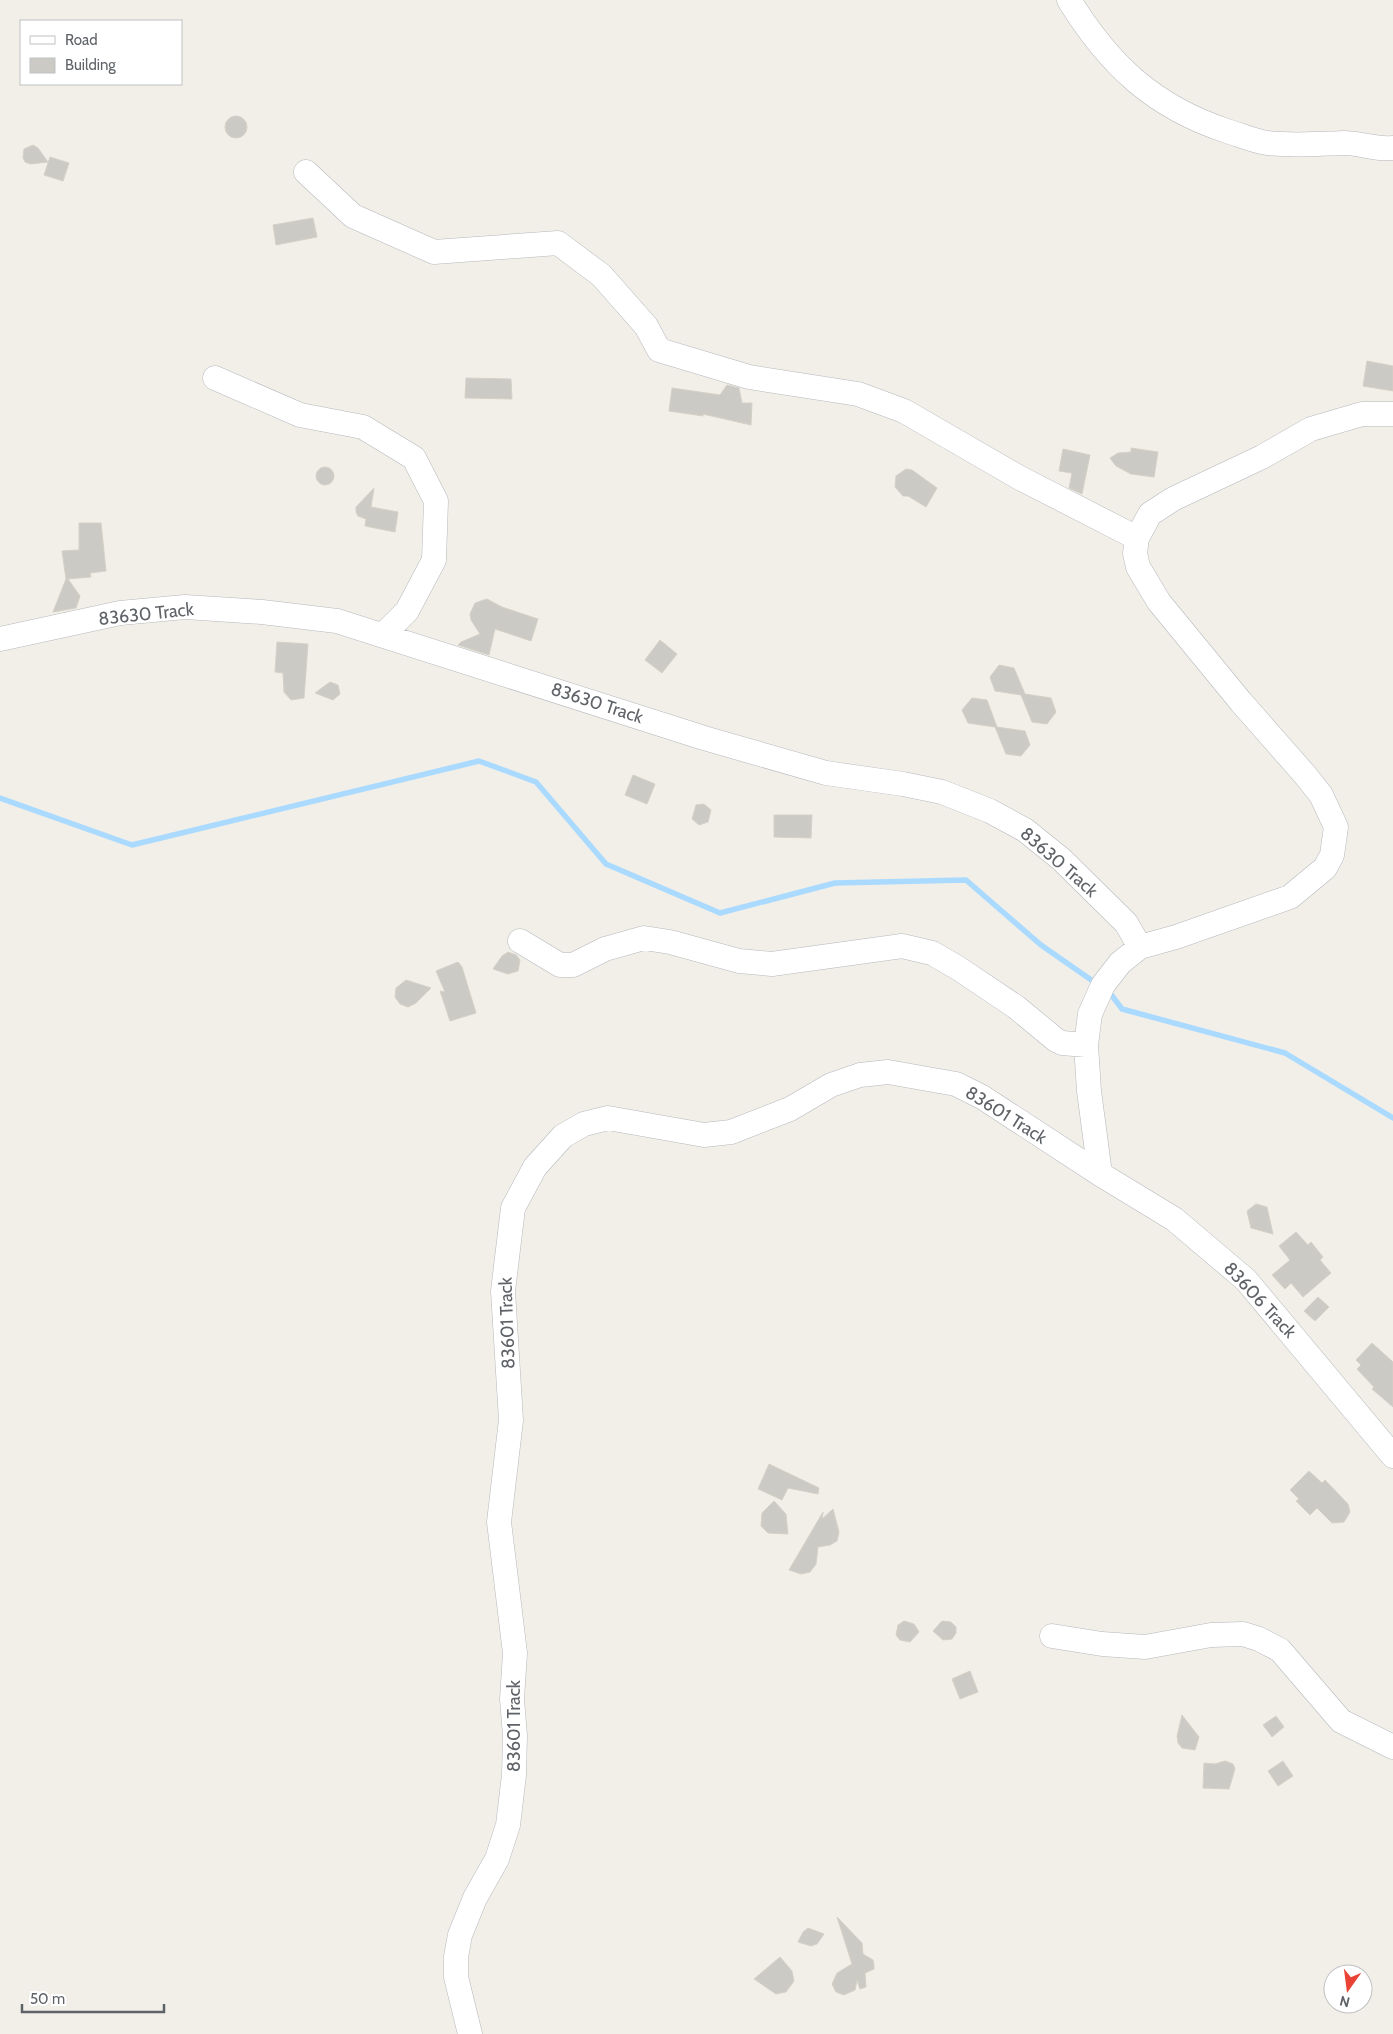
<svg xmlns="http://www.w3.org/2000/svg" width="1393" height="2034" viewBox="0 0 1393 2034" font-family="Cabin,sans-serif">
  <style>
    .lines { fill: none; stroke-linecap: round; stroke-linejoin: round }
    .stream { stroke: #aadaff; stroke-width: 5.5 }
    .building { fill: #cccac5; stroke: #d6d1c6 }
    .minor-casing { stroke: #b5b8bc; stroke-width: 25 }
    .minor { stroke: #fff; stroke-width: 24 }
    .labels { text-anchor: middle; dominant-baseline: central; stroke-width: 4; stroke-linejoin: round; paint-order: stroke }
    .street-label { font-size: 18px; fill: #5f6368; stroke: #fff }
  </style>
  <rect width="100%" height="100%" fill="#f1efe8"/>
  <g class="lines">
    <path class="stream" d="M0 798 132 845 479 761 536 782 606 864 720 913 835 883 966 880 1041 945 1097 984
      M1110 993 1122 1009 1285 1053 1393 1118"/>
  </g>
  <path class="building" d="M225 127a11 11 0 1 1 22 0a11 11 0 1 1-22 0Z
    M33 145 38 148 48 162 30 164 25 162 23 158 24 149Z
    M50 157 69 163 63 181 44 175Z
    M313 218 317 237 276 245 273 225Z
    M1367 361 1393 366V391L1363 386Z
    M466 378 511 379 512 399 465 398Z
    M727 385 739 388 742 403H752L751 425 703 414V416L669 411 672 388 720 395Z
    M1131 448 1158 452 1154 477 1131 474 1116 466 1110 458 1118 453 1131 452Z
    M1063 449 1090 455 1082 494 1069 488 1072 473 1059 471Z
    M316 476a9 9 0 1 1 18 0a9 9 0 1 1-18 0Z
    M906 469 912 470 937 488 926 507 908 496H903L895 487 896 476Z
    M374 488 371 507 398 512 395 532 365 526 366 519 358 516 356 512V507Z
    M79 523H101L106 571 90 573 91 577 68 579 80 596 76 608 53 612 66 579 62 551 79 550Z
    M487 599 502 607 538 619 531 641 495 629 489 655 458 645 461 642 480 634 471 620 470 614 475 603Z
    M660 640 677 654 662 673 645 660Z
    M277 642 308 644 304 698 291 700 284 692 283 673 275 672Z
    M999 665 1014 668 1025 694 1051 698 1056 712 1047 724 1032 722 1021 695 995 691 990 677Z
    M330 682 338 685 340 694 333 700 315 693Z
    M972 698 987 700 997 727 1025 731 1030 745 1021 756 1006 754 995 727 968 723 962 710Z
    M633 775 655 784 647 804 625 795Z
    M704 804 711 810 708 822 699 825 692 819 696 805Z
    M774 815H812L811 838 774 837Z
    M508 952 516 955 520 960 518 971 508 974 493 969 502 956Z
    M458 962 462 967 476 1013 450 1021 440 991 445 992 436 971Z
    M406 980 431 988 416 1003 408 1007 400 1004 395 997 396 988Z
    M1256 1204 1267 1207 1273 1234 1251 1228 1247 1211Z
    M1296 1232 1308 1245 1311 1242 1323 1257 1320 1260 1331 1273 1303 1297 1291 1283 1285 1289 1272 1275 1290 1260 1279 1246Z
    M1318 1297 1329 1307 1315 1321 1304 1311Z
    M1372 1343 1393 1362V1407L1372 1389 1374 1387 1357 1369 1361 1365 1356 1360Z
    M769 1464 819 1488 818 1494 788 1488 782 1500 758 1489Z
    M1309 1471 1322 1483 1325 1480 1348 1504 1350 1512 1344 1522 1332 1523 1317 1508 1310 1515 1296 1501 1299 1499 1290 1490Z
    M774 1501 786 1514 788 1534 768 1533 761 1526 762 1513Z
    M833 1509 839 1532 837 1541 830 1545 818 1547 816 1564 810 1572 801 1574 789 1570 823 1512 822 1519Z
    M904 1621 914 1624 919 1632 910 1642 900 1640 896 1635 898 1625Z
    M942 1621 951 1622 956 1627V1633L952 1639 943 1640 933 1631Z
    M970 1671 978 1692 960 1699 952 1679Z
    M1182 1715 1199 1737 1195 1750 1182 1748 1178 1743 1177 1736Z
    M1276 1716 1284 1727 1272 1737 1263 1725Z
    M1225 1761 1233 1764 1235 1769 1229 1789 1203 1788 1204 1763 1215 1764Z
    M1283 1761 1293 1776 1278 1786 1268 1771Z
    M837 1917 862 1943 863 1954 873 1960 874 1965V1969L865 1973 866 1987 860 1989 857 1980 855 1990 844 1995 836 1992 832 1984 837 1973 852 1964Z
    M808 1928 824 1934 817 1944 811 1946 798 1942 803 1932Z
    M780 1957 792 1971 794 1981 786 1992 776 1994 754 1979Z"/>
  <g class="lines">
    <defs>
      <path id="minor" d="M1069 0C1109 65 1154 107 1227 131 1240 135 1254 141 1267 143 1293 146 1318 144 1344 143 1360 143 1376 150 1393 148
        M306 172 353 216 434 252 558 243 601 275 646 326 659 350 749 377 858 394 904 411 1020 478 1137 538
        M215 378 300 415 363 427 414 458 436 501 434 560 407 611 383 635
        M0 639 120 613 185 607 262 612 337 621 704 738 826 773 903 784 942 792 990 811 1025 830 1061 859 1126 923 1140 947
        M520 941 560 965H573L605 949 644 938 670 942 739 961 772 964 902 946 932 953 958 968 1016 1007 1056 1040 1062 1043 1086 1045
        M1100 1174 1089 1091 1086 1045 1090 1014 1103 985 1120 963 1140 947 1176 937 1290 897 1325 868 1332 855 1336 827 1321 795 1306 776 1241 702 1159 602 1138 567 1135 553 1137 538 1150 514 1173 499 1262 457 1311 429 1362 414H1393
        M1052 1636 1102 1644 1145 1647 1211 1635 1243 1634 1259 1639 1280 1650 1341 1721 1393 1747
        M470 2034 456 1977V1957L460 1935 475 1898 497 1859 508 1825 514 1775 515 1736 512 1699 515 1653 499 1522 511 1420 503 1291 513 1208 535 1167 563 1136 584 1124 608 1118 704 1135 731 1132 790 1109 831 1085 860 1075 888 1072 956 1084 982 1097 1100 1174 1174 1219 1246 1280 1393 1456"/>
    </defs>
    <use href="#minor" class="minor-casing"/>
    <use href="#minor" class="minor"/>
  </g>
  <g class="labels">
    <g class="street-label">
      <text transform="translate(146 614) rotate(-6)">83630 Track</text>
      <text transform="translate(597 703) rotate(18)">83630 Track</text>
      <text transform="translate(1059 862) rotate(41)">83630 Track</text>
      <text transform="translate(1006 1115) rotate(32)">83601 Track</text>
      <text transform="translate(1260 1300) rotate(47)">83606 Track</text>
      <text transform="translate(507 1323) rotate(-92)">83601 Track</text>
      <text transform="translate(514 1726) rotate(-90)">83601 Track</text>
    </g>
  </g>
  <rect x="20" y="20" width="162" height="65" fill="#ffffff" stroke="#bfc1c3"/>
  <rect x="30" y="36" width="25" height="8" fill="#ffffff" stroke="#bfc1c3"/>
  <text x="65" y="45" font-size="15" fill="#5f6368">Road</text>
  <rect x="30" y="58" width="25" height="15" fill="#cccac5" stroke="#bfc1c3"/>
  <text x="65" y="70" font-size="15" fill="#5f6368">Building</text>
  <g transform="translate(1348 1989) rotate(194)"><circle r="24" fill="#ffffff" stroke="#bfc1c3"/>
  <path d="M0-4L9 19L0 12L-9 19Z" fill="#ea4335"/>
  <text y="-8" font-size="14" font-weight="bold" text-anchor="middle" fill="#5f6368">N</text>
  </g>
  <path d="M22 2004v8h142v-8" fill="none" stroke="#5f6368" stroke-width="2.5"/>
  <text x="30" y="2004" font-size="15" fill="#5f6368" stroke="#ffffff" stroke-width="4" paint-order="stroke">50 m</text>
</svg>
